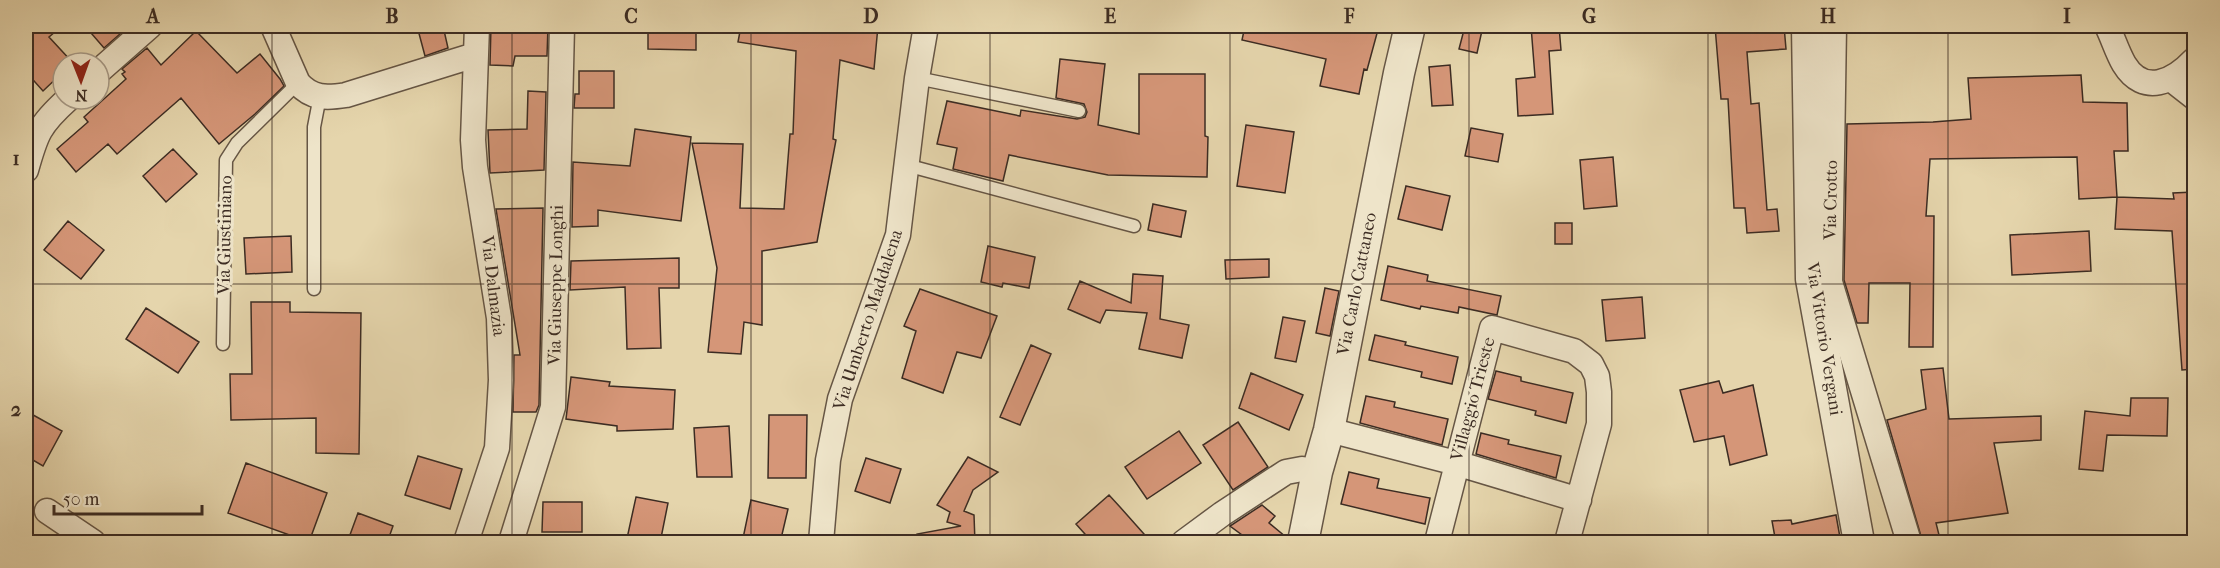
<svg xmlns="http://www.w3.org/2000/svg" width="2220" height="568" viewBox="0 0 2220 568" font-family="'IM FELL French Canon',serif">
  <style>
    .building { fill: #d59678; stroke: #3c2c23; stroke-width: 1.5 }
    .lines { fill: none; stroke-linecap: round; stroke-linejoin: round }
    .service-casing { stroke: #665645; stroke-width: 15 }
    .minor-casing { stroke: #665645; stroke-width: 27 }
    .tertiary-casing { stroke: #665645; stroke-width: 33 }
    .service { stroke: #eee4c9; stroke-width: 12 }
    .minor { stroke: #eee4c9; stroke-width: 24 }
    .tertiary { stroke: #eee4c9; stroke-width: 30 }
    .grid { fill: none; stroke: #3c2c23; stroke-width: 1.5; stroke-opacity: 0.55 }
    .labels { text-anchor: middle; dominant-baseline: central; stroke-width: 6; stroke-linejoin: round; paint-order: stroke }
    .street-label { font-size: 18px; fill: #3c2c23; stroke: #eee4c9 }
    .neatline { fill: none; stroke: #3c2c23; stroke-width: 2 }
    .grid-label { font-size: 20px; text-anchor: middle; font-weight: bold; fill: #3c2c23 }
  </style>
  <rect width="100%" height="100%" fill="#e5d5ac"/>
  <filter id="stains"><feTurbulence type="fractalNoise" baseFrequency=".00333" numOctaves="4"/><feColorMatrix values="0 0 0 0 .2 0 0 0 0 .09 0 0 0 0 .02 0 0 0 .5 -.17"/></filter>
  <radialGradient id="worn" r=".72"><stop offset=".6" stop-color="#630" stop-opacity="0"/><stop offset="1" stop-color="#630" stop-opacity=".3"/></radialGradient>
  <path class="building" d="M26 26H62L49 37 73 63H63V72L43 91 26 72Z
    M85 26H129L104 48Z
    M417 26H443L448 48 425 56Z
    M491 26H548L547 56H515L513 66 490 65Z
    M648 26H696V50L648 49Z
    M741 26H878L874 69 840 60 833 139 836 140 817 242 762 251V325L744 322 741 354 708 352 717 268 692 143 743 144 740 208 784 209 790 134H793L796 51 738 42Z
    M1245 26H1301L1321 30 1322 26H1379L1367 70 1364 69 1359 94 1320 86 1326 59 1242 40Z
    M1465 26H1483L1477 53 1459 49Z
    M1531 26H1559L1561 50 1549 51 1553 114 1518 116 1516 79 1535 77Z
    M1715 26H1784L1786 49 1747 52 1751 104 1759 103 1767 210 1777 209 1779 231 1747 233 1745 208H1734L1728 99H1721Z
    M196 31 237 73 260 54 280 79 284 86 255 114 219 144 181 98 117 154 108 144 76 172 57 149 88 122 84 117 126 79 122 74 125 72 122 69 147 48 161 65Z
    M1060 59 1105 64 1098 125 1139 134V74H1205V136L1208 137 1207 177 1108 175 1009 155 1003 181 953 169 957 148 937 144 947 101 1020 116 1021 110 1077 119 1085 117 1087 112 1084 104 1056 98Z
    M1450 65 1453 105 1432 106 1429 67Z
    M579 71H614V108H574L575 94H579Z
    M2081 75 2083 102 2127 103 2128 151H2114L2117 197 2079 199 2077 157 1930 159 1926 216H1934L1933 347H1909L1910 283H1869L1868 323H1857L1844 280 1847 124 1933 122 1971 119 1968 78Z
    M528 91 546 92 544 170 490 173 488 130 527 129Z
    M1246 125 1294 132 1285 193 1237 186Z
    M1471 128 1503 134 1498 162 1465 156Z
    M635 129 691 137 681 221 598 210V226L572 227 573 162 630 166Z
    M173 149 197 174 166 202 143 176Z
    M1613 157 1617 206 1584 209 1580 160Z
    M1406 186 1450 196 1442 230 1398 219Z
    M2194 192V369L2182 370 2172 231 2115 229 2117 197 2174 199 2173 193Z
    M1153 204 1186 211 1181 237 1148 230Z
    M543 208 539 405 536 412H513L514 355H520L496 209Z
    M68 221 104 250 81 279 44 250Z
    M1555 223H1572V244H1555Z
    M2089 231 2091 271 2012 275 2010 235Z
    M291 236 292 272 246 274 244 238Z
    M988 246 1035 257 1029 288 1003 283 1002 287 981 282Z
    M679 258V288H659L661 348 627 349 625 287 570 290 571 261Z
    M1269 259V277L1226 279 1225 260Z
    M1388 266 1428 275 1427 281 1501 296 1497 315 1459 307 1458 313 1421 306 1420 309 1381 300Z
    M1133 274 1163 276 1160 319 1189 325 1182 358 1139 349 1147 313 1106 310 1100 323 1068 309 1080 281 1131 303Z
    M1325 288 1339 291 1330 336 1316 333Z
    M920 289 997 316 981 358 957 352 943 393 902 378 916 331 904 326Z
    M1642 297 1645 338 1606 341 1602 300Z
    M251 302H290V312L361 313 359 454 316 453V418L231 420 230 374H252Z
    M146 308 199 342 178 373 126 339Z
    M1283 317 1305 321 1296 362 1275 358Z
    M1375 335 1406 342 1405 345 1458 357 1452 384 1421 377 1422 372 1369 360Z
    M1031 345 1051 354 1020 425 1000 417Z
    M1943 368 1949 419 2041 416V440L1994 443 2008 513 1936 523 1941 543H1923L1887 420 1926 409 1921 370Z
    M1496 371 1521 377V381L1573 393 1566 423 1535 415 1536 411 1488 399Z
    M1251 373 1303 395 1289 430 1239 408Z
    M571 377 610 382 609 386 675 390 673 429 617 431V426L566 419Z
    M1719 381 1723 393 1753 385 1767 455 1730 465 1724 436 1694 442 1680 390Z
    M1366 396 1395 402 1394 407 1448 419 1442 445 1360 423Z
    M2131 398H2168L2167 436 2107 435 2103 471 2079 469 2085 411 2130 416Z
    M26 411 62 431 43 466 26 456Z
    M769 415H807L806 478H768Z
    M1238 422 1268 467 1233 490 1203 445Z
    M729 426 732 477H697L694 428Z
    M1179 431 1201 463 1147 499 1125 467Z
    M1481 433 1509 440 1508 444 1561 456 1556 478 1476 454Z
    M418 456 462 469 450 509 405 495Z
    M968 457 998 472 973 490 964 511 974 515 975 543H918L917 534 961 526 947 522 950 512 937 505Z
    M866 458 901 469 890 503 855 491Z
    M246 463 327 493 309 542 228 513Z
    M1349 472 1379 479 1377 488 1430 498 1425 524 1341 504Z
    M1109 495 1120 507 1152 543H1093L1076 524Z
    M636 497 668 503 660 543H626Z
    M751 500 788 509 780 543H742Z
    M543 502H582V532H542Z
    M1262 505 1275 516 1269 523 1286 537V543H1253L1230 526Z
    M358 513 393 526 387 543H347Z
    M1836 515 1841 543H1776L1772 521 1791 520 1792 524Z"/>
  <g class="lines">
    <defs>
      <path id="service" d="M917 78 1079 111
        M906 165 1134 226
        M314 289V127L320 96
        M223 344 226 160 237 143 298 83"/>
      <path id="minor" d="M273 26 298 83C312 99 327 98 346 95L475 55
        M1834 26 1830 282 1909 542
        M2107 26C2113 38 2117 52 2124 64 2144 97 2174 81 2194 60
        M99 71 150 26
        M2171 79 2194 97
        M26 170C36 134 39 125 68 99
        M1329 430 1456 463 1579 500
        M47 511 93 542
        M466 542 497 448 501 380 499 318 475 167 473 140 477 26
        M511 542 553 407 562 26
        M821 542 828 460 840 399 898 235 917 78 926 26
        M1184 542 1222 514 1286 472 1302 469 1317 472
        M1437 542 1492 328 1574 351 1591 364 1597 376 1599 392V424L1567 542"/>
      <path id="tertiary" d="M1807 26 1811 279 1859 542
        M1303 542 1317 472 1329 430 1399 73 1410 26"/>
    </defs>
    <use href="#service" class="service-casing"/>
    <use href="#minor" class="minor-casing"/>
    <use href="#tertiary" class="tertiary-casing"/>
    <use href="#service" class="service"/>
    <use href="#minor" class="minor"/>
    <use href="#tertiary" class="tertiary"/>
  </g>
  <path class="grid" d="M272 26V542M512 26V542M751 26V542M990 26V542M1230 26V542M1469 26V542M1708 26V542M1948 26V542M26 284H2194"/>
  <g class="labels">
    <g class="street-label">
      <text transform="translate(1831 200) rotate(-89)">Via Crotto</text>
      <text transform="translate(225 235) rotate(-89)">Via Giustiniano</text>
      <text transform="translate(1357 284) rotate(-79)">Via Carlo Cattaneo</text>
      <text transform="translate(556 285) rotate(-89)">Via Giuseppe Longhi</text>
      <text transform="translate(493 286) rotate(83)">Via Dalmazia</text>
      <text transform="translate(868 320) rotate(-72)">Via Umberto Maddalena</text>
      <text transform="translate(1824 339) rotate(81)">Via Vittorio Vergani</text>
      <text transform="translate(1473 399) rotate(-75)">Villaggio Trieste</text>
    </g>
  </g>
  <rect width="2220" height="568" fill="none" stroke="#e5d5ac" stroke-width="66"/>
  <g transform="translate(81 81) rotate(179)"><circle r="28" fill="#eee4c9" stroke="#a79a87" stroke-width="1.5"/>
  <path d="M0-4.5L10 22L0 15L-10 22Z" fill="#8f2418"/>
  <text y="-9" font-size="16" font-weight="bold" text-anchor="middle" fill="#3c2c23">N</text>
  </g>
  <path d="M54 505v9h148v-9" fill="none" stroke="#3c2c23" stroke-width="3"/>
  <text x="63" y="505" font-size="18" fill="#3c2c23" stroke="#eee4c9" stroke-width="4.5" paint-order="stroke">50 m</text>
  <rect x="33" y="33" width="2154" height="502" class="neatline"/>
  <g class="grid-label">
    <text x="153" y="23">A</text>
    <text x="392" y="23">B</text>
    <text x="631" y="23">C</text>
    <text x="871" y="23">D</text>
    <text x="1110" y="23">E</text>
    <text x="1349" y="23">F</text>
    <text x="1589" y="23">G</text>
    <text x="1828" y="23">H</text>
    <text x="2067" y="23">I</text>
    <text x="16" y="165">1</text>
    <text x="16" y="416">2</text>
  </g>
  <rect width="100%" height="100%" filter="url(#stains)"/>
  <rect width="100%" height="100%" fill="url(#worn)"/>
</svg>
